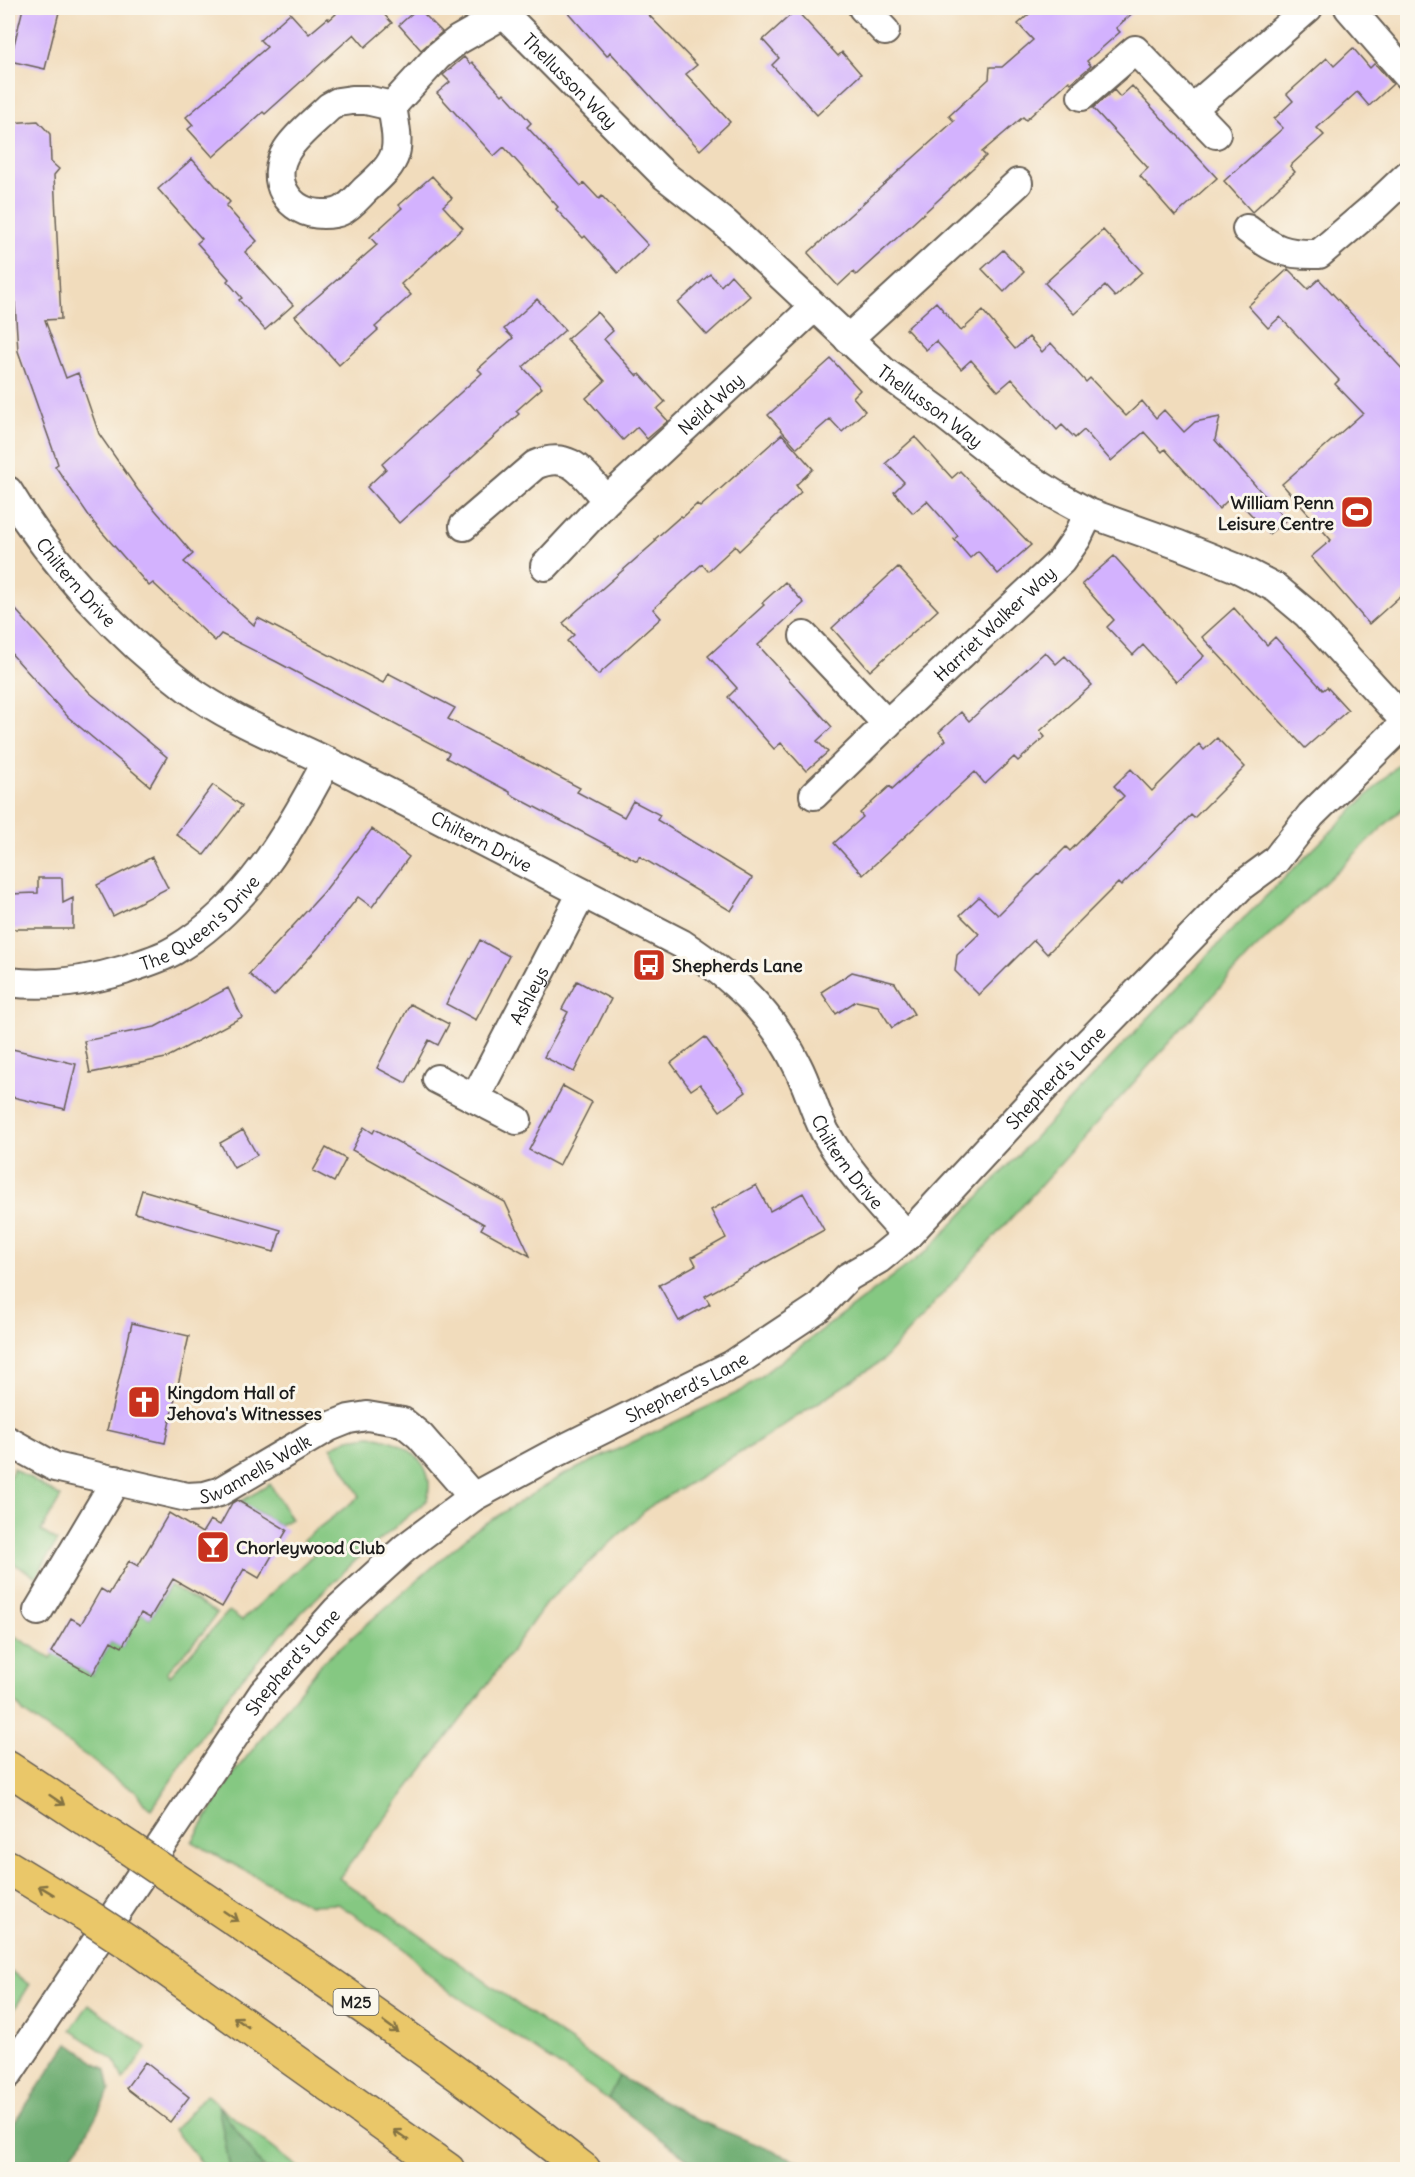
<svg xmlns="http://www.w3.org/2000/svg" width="1415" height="2177" viewBox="0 0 1415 2177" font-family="Delius,sans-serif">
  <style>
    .green { fill: #85c882; stroke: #50724f; stroke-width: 1.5 }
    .forest { fill: #6cac70; stroke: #446446; stroke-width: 1.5 }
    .building { fill: #d3b2fe }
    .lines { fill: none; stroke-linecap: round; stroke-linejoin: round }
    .street-casing { stroke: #675f54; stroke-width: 32 }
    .highway-casing { stroke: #675f54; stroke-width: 36 }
    .street { stroke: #fff; stroke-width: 28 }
    .highway { stroke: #eac769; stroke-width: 33 }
    .highway-bridge-casing { stroke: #675f54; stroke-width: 36; stroke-linecap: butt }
    .highway-bridge { stroke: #eac769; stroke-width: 33 }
    .oneway { stroke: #837242 }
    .labels { text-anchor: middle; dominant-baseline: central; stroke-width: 6; stroke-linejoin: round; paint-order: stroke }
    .shield { fill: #fbf7ec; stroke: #5f5e5a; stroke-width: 1.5 }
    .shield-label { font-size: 16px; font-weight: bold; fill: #1c1c1c }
    .street-label { font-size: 18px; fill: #1c1c1c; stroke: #fbf7ec }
    .poi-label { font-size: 18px; font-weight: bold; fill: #1c1c1c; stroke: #fbf7ec; text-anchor: start }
  </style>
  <rect width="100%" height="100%" fill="#fbf7ec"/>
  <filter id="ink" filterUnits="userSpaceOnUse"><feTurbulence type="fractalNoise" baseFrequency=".0167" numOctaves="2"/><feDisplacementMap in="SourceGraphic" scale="12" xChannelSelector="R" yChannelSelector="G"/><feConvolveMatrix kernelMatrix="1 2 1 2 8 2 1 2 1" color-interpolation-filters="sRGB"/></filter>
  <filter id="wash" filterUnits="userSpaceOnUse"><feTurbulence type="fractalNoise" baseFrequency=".008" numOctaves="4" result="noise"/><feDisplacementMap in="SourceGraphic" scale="24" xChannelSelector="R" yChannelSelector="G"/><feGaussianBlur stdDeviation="1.35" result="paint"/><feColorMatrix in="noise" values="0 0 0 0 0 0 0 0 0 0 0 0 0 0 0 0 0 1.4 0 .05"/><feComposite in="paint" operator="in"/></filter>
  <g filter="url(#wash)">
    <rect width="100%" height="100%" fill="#f1dcbc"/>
    <path class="green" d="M1407 756V804L1249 955 882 1361 758 1442 649 1507 547 1602 476 1700 339 1878 619 2076 608 2099 439 1984 401 1946 338 1904 309 1905 192 1842 233 1774 322 1663 475 1530 561 1476 741 1391 928 1250 1228 934Z
      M370 1436C403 1440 438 1462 427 1500L354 1562 303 1611 232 1689 152 1809 144 1804 135 1790 120 1783 88 1757 24 1713 8 1693V1632L51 1658 55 1653 92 1675 111 1641 122 1647 141 1613 150 1618 170 1585 217 1613 206 1629 167 1672 170 1676 229 1611 242 1620 314 1554 303 1540 360 1496 331 1447 348 1439Z
      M13 1468 61 1497 41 1531 57 1541 36 1577 8 1560V1480L13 1470Z
      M270 1484 291 1519 280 1525 240 1502Z
      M8 1970 30 1984 8 2020Z
      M89 2004 147 2048 123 2080 115 2060 71 2030Z
      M206 2094 218 2105 300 2169H264L219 2106 230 2169H207L174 2130Z"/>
    <path class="forest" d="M68 2043 106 2070 110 2090 83 2140 60 2169H8V2132Z
      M619 2076 695 2119 817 2169H701L608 2099Z
      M218 2105 264 2169H230Z"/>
    <g id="blocks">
      <path class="building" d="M23 8H60L45 69 10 61Z
        M330 8H383L380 10 392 23 365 47 354 34 265 114 263 112 213 157 188 129 193 125 186 117 267 47 260 40 290 13 309 34 328 18 329 20 336 14Z
        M418 8 442 32 421 50 399 25Z
        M564 8H642L697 65 686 74 730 122 700 150 610 52 607 56Z
        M1036 8H1138L1116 28 1120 32 1087 61 1091 66 1071 83 1069 81 1026 120 1023 117 982 152 986 156 910 226 856 275 853 272 838 286 808 253 954 121 949 116 989 79 990 67H1002L1033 40 1018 24Z
        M796 10 838 56 842 52 861 74 817 115 772 65 779 58 763 40Z
        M1353 48 1370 68 1374 64 1377 66 1393 84 1369 106 1357 92 1317 128 1324 135 1290 166 1295 172 1252 212 1224 181 1283 128 1274 119 1293 101 1287 94 1327 58 1334 66Z
        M464 57 470 64 472 62 502 95 504 93 531 123 527 127 581 186 584 183 599 199 602 196 648 245 618 273 585 236 583 238 556 209 558 207 504 147 494 156 437 93 450 82 443 75Z
        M1132 86 1217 178 1175 216 1140 176 1148 168 1093 108 1114 90 1120 97Z
        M38 121 50 134 51 162 59 169 54 175 61 319 45 320 66 378 78 373 99 434 138 490 193 554 184 562 254 625 258 618 383 683 388 673 455 708 448 719 580 788 577 792 624 817 633 801 660 815 657 820 752 878 731 911 639 856 637 861 510 794V792L446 758 449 753 275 661 221 634 215 641 153 583 149 586 94 523 55 466 58 464 18 351 8 190V123Z
        M192 159 230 202 226 206 257 241 245 252 293 305 265 330 239 300 242 298 227 281 229 279 197 243 202 239 158 189Z
        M432 176 452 198 443 206 463 228 401 284 411 295 375 327 378 330 339 365 295 316 377 245 370 237 402 208 399 205Z
        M1103 230 1142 272 1115 297 1105 286 1074 314 1045 283Z
        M1003 250 1024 272 1004 292 982 269Z
        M1288 269 1308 289 1319 279 1407 374V590L1369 624 1311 557 1331 540 1282 484 1363 413 1335 384 1339 380 1280 317 1268 328 1248 306Z
        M710 274 721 286 731 275 750 296 707 335 678 303Z
        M537 299 565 330 523 367 542 388 516 411 519 414 399 523 367 487 386 469 382 464 482 373 478 369 513 338 504 329Z
        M936 302 961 331 983 311 1015 349 1029 337 1042 352 1051 343 1086 382 1090 378 1126 416 1142 401 1156 418 1164 410 1184 432 1195 422 1220 417 1215 440 1286 520 1269 534 1233 495 1219 509 1165 449 1162 452 1144 432 1111 461 1084 430 1075 438 1062 425 1057 430 1012 379 998 391 971 360 961 369 936 341 926 350 906 329Z
        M597 312 613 331 604 339 637 376 640 374 665 402 657 409 668 421 647 439 637 427 623 440 586 398 605 381 567 339Z
        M831 359 860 390 853 397 865 411 842 432 830 419 797 448 768 415Z
        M782 434 813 469 796 485 801 492 739 551 735 546 708 571 702 564 653 609 661 618 598 675 567 641 574 635 563 623 656 541 655 539 681 516 683 517 697 504 700 507Z
        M915 437 952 478 960 471 1031 545 998 574 978 551 970 558 954 539 958 536 927 501 913 513 894 492 904 482 886 463Z
        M1114 556 1204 656 1176 682 1143 645 1133 655 1107 627 1114 620 1082 584Z
        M898 567 938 610 870 671 832 628Z
        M785 582 804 603 758 645 832 727 817 741 828 752 806 771 781 743 774 749 728 697 737 688 708 656 764 605 762 603Z
        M8 601 89 692 167 757 150 786 68 717 8 650Z
        M1234 608 1267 645 1275 637 1323 690 1327 687 1348 710 1305 748 1202 637Z
        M1045 652 1056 664 1065 656 1092 685 1040 731 1045 737 1018 761 1014 757 985 784 975 772 863 875 834 843 863 817 860 813 890 786 892 789 946 740 939 732 961 712 969 721Z
        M1217 738 1245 767 1194 818 1191 815 1121 886 1118 883 1047 954 1034 940 979 995 955 971 957 955 979 934 960 915 979 897 998 915 1066 847 1070 851 1124 796 1114 786 1131 769 1152 791 1199 744 1204 750Z
        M213 785 242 806 204 855 176 834Z
        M372 829 409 857 372 907 358 897 318 948 274 996 249 974 324 892Z
        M152 857 168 888 113 916 97 885Z
        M38 878H62L63 903 73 898V929H8V894L38 893Z
        M480 940 509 956 476 1020 446 1004Z
        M852 972 895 983 914 1014 892 1028 878 1006 856 1001 836 1014 821 992Z
        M577 981 611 999 574 1072 544 1057 568 1012 562 1009Z
        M228 988 242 1017 166 1058 90 1073 84 1041 155 1027Z
        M410 1004 449 1024 438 1045 429 1040 406 1083 377 1068Z
        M705 1037 746 1092 720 1111 700 1084 691 1090 671 1063Z
        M8 1048 76 1064 65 1109 8 1096Z
        M563 1086 592 1102 559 1166 529 1150Z
        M364 1127 373 1133 375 1129 505 1202 530 1256 481 1229 484 1224 352 1150Z
        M243 1130 257 1155 234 1168 220 1143Z
        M326 1148 346 1159 334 1182 313 1171Z
        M756 1185 770 1211 803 1193 824 1230 705 1296 710 1304 679 1321 659 1285 696 1265 692 1257 726 1238 711 1210Z
        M142 1190 281 1230 274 1252 135 1213Z
        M132 1323 189 1336 165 1443 107 1430Z
        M237 1500 287 1530 259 1578 244 1569 222 1607 173 1579 150 1618 141 1613 122 1647 111 1641 92 1675 51 1652 71 1618 81 1624 101 1589 109 1594 129 1561 138 1566 169 1513 202 1533 210 1520 220 1525 232 1503Z
        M145 2062 189 2097 170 2122 126 2088Z"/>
    </g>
  </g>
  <g filter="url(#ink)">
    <use href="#blocks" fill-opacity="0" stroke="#675f54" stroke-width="1.5"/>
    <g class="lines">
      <defs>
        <g id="street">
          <path d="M863 8 885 31"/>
          <path d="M1349 8 1408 76"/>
          <path id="s1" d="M504 14 665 176 725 223 883 371 943 414 1009 466 1054 494 1089 513 1179 545 1239 569 1276 588 1307 614 1406 722"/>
          <path d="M1082 96 1135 50 1216 134"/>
          <path d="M352 100H366L392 106C400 153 401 158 365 190 358 197 350 207 341 211 335 214 329 214 323 214 288 214 268 180 287 150 297 134 316 120 329 107L338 102Z"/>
          <path d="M392 106 438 56 458 40 504 14 510 8"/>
          <path d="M1192 109 1308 8"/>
          <path d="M1247 229C1274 250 1285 255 1319 254L1374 207 1408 175"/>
          <path d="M848 339 1018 183"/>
          <path id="s2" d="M8 491C52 564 119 637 187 688 234 723 292 743 344 770 456 828 569 886 682 944 732 977 770 1010 797 1065 808 1086 814 1111 825 1132 846 1170 878 1203 907 1236"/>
          <path d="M464 526 535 465C572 449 584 476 607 500"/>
          <path id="s3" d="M545 566 607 500 814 307"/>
          <path d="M804 636 887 724"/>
          <path id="s4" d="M814 795 887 724 1061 561 1077 538 1089 513"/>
          <path id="s5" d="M8 982C48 987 85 982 124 970 141 964 160 959 175 950 247 907 289 833 327 761"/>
          <path d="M437 1079 517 1120"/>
          <path id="s6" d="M475 1098 582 893"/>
          <path id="s7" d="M8 1441 55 1467 187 1497 205 1496 219 1492 329 1427 349 1419 367 1416 403 1422 420 1436 473 1497"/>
          <path d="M38 1611 116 1480"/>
          <path id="s8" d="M8 2074 263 1693 337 1610 405 1548 473 1497 549 1456 732 1365 818 1308 848 1277 879 1259 907 1236 1047 1085 1241 886 1275 861 1311 815 1408 720"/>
        </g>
        <path id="highway" d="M8 1768 129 1848
          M8 1867 85 1914
          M182 1884C319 1975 455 2068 584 2170
          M138 1949 448 2170"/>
      </defs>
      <use href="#street" class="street-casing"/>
      <use href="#highway" class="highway-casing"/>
      <use href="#street" class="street"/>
      <use href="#highway" class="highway"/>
      <defs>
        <path id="highway-bridge" d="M129 1848 182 1884
          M85 1914 138 1949"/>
      </defs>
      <use href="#highway-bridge" class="highway-bridge-casing"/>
      <use href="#highway-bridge" class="highway-bridge"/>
    </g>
    <defs><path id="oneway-shaft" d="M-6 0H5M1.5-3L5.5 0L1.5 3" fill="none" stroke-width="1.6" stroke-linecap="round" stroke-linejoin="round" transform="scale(1.5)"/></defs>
    <g class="oneway">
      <use href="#oneway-shaft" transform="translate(57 1800) rotate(34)"/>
      <use href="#oneway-shaft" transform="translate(46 1890) rotate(-149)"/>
      <use href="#oneway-shaft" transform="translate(231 1916) rotate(34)"/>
      <use href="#oneway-shaft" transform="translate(241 2022) rotate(-145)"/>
      <use href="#oneway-shaft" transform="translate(391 2027) rotate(36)"/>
      <use href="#oneway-shaft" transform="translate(401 2135) rotate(-145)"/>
    </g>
  </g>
  <defs>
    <symbol id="stadium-square" viewBox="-11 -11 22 22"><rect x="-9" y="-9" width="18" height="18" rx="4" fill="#c8321e" stroke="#fbf7ec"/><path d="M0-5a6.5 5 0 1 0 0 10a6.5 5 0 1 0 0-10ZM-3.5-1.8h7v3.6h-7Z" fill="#fff"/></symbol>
    <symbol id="bus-square" viewBox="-11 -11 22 22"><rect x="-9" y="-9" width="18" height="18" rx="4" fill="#c8321e" stroke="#fbf7ec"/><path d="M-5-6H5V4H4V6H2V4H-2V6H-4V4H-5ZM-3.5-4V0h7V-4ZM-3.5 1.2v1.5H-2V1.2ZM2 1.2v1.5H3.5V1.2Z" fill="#fff"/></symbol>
    <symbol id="church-square" viewBox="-11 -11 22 22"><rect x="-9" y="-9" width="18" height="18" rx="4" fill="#c8321e" stroke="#fbf7ec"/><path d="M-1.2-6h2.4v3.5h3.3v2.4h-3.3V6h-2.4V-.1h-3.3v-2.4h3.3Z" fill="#fff"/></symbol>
    <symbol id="bar-square" viewBox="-11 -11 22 22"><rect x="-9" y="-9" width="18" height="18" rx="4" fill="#c8321e" stroke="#fbf7ec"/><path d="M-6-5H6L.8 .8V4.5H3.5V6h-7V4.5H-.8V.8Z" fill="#fff"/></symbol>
  </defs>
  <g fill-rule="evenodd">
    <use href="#stadium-square" x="1338" y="493" width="38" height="38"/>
    <use href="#bus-square" x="630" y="946" width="38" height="38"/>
    <use href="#church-square" x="125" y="1383" width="38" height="38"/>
    <use href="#bar-square" x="194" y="1528" width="38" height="38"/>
  </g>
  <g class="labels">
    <rect class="shield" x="333.5" y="1989" width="45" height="26" rx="4.5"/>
    <g class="shield-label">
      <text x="356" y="2002">M25</text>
    </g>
    <g class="street-label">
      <text stroke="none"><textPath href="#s1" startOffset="94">Thellusson Way</textPath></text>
      <text stroke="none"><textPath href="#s3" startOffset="232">Neild Way</textPath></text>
      <text stroke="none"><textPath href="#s1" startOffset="580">Thellusson Way</textPath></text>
      <text stroke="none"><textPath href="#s2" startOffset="114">Chiltern Drive</textPath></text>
      <text stroke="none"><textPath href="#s4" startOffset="249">Harriet Walker Way</textPath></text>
      <text stroke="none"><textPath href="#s2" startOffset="600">Chiltern Drive</textPath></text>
      <text stroke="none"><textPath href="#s5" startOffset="208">The Queen's Drive</textPath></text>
      <text stroke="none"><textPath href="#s6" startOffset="116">Ashleys</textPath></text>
      <text stroke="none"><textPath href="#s8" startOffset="1473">Shepherd's Lane</textPath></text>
      <text stroke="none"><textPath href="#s2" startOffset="1104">Chiltern Drive</textPath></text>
      <text stroke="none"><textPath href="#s8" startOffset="987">Shepherd's Lane</textPath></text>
      <text stroke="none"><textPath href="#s7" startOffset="264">Swannells Walk</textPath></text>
      <text stroke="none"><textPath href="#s8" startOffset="501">Shepherd's Lane</textPath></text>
    </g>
    <g class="poi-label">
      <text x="1334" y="502" text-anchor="end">William Penn<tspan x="1334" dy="21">Leisure Centre</tspan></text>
      <text x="672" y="965">Shepherds Lane</text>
      <text x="167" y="1392">Kingdom Hall of<tspan x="167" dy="21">Jehova's Witnesses</tspan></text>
      <text x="236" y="1547">Chorleywood Club</text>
    </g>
  </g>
  <rect width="1415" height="2177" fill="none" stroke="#fbf7ec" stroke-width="30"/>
</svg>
